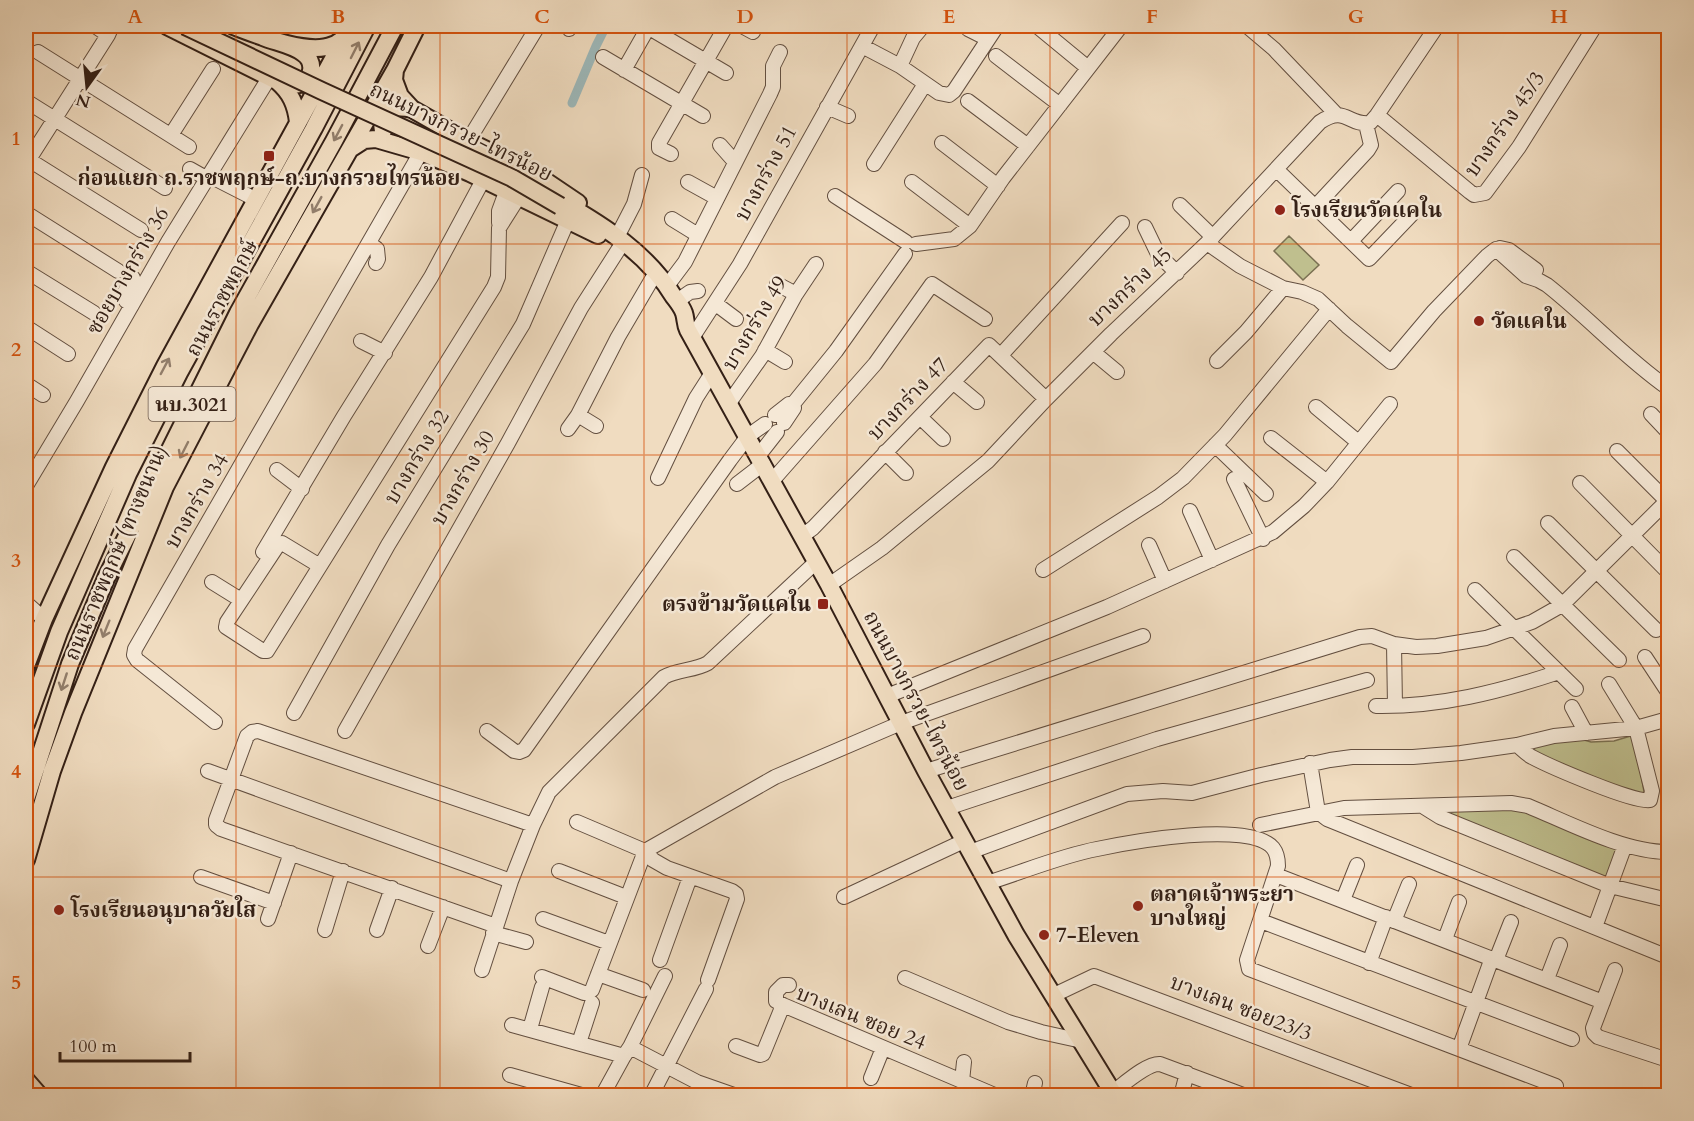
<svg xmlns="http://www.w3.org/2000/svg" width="1694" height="1121" viewBox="0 0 1694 1121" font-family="Cardo,'Noto Serif Thai',serif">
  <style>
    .green { fill: #bfbf8e; stroke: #7a7052; stroke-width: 1.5 }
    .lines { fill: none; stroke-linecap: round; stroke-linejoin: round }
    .canal { stroke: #9db9bb; stroke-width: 9 }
    .minor-casing { stroke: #634f40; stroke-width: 16 }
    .major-casing { stroke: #342016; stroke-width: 20 }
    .minor { stroke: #f5e8d6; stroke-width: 14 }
    .major { stroke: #f0dcc0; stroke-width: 16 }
    .major-bridge-casing { stroke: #342016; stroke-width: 20; stroke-linecap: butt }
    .major-bridge { stroke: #f0dcc0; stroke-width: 16 }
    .oneway { stroke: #927e6b }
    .grid { fill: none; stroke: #d6530d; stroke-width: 1.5; stroke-opacity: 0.55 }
    .poi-dot { fill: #8f2418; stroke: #f5e8d6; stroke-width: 2 }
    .labels { text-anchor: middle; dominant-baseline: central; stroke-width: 5; stroke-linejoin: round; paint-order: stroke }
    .shield { fill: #f5e8d6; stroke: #6e5c50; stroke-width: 1.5 }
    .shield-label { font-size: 20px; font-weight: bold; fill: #342016 }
    .street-label { font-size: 21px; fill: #342016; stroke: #f5e8d6 }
    .poi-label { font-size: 21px; font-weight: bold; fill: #342016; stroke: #f5e8d6; text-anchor: start }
    .neatline { fill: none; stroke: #d6530d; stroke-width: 2 }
    .grid-label { font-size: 20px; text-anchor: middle; font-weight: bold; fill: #d6530d }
  </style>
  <rect width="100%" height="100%" fill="#f0dcc0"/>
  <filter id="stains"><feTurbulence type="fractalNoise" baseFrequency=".00333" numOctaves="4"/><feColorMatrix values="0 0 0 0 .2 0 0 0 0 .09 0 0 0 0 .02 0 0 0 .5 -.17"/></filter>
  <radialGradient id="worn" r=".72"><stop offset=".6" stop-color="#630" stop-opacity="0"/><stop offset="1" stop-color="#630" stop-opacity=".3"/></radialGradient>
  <path class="green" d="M1289 236 1319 265 1303 280 1274 251Z
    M1634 735 1645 797 1623 790 1533 752 1531 746 1570 736 1591 742 1614 741Z
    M1516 807 1620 847 1607 878 1444 813 1449 808Z"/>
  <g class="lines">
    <path class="canal" d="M572 103 596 46 606 26"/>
    <defs>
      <path id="minor" d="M95 26 108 35
        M646 26 726 73
        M742 26 753 32
        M1037 26 1088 68
        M1248 27 1274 49 1336 114
        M569 29 571 26
        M968 29 988 39
        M862 46 900 66 939 93 949 95 954 91 997 26
        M38 52 189 147
        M996 56 1060 105
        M603 57 703 116
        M900 66 913 38 923 26
        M624 70 649 26
        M26 101 165 188
        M968 101 1028 146
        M827 107 848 116
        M1377 115 1470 192 1474 195 1485 193 1519 147 1595 26
        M171 135 213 69
        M468 141 538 26
        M942 143 998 186
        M720 145 735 162
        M671 154 659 148V143L726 26
        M26 158 141 230
        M26 164 108 35 112 26
        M874 164 925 84
        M190 169 206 178
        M1277 170 1369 259 1414 212
        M208 175 255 199
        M688 182 717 198
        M912 182 970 226
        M835 196 906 242
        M1180 205 1213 237
        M1315 207 1368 150 1371 145 1366 124
        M26 213 118 271
        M672 219 698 235
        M499 223V211L506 192
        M1145 227 1158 254 1177 273
        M617 237 634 204 642 175
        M1351 241 1398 191
        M369 243 377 249 378 259 376 263
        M1207 243 1240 266 1283 288 1302 292 1318 299 1347 326 1391 362 1434 311 1487 256 1496 249 1526 276 1538 280 1547 285C1589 318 1625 358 1668 388
        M916 244 954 239 970 226 1003 178 1121 26
        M1500 248 1509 250 1536 270
        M26 271 94 313
        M777 284 796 294
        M667 286 685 262 770 94 773 87V66L780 52
        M677 301 690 292 698 291
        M716 304 736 319
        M132 305 126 301 123 295 133 278
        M26 327 68 354
        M692 338 740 264 873 26
        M361 341 385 353
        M765 350 785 362
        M1093 352 1117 372
        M1001 355 1122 223
        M1217 361 1246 332 1283 288
        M953 382 977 402
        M26 384 43 395
        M729 403 762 356 796 294 816 264
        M1316 407 1358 442
        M1651 414 1668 432
        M578 415 596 426
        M775 415 789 404H793
        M920 417 943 439
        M784 423 794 408 793 404 836 351 905 254
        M568 429 578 415 618 337 652 279
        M1271 438 1327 482
        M1215 445 1266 494
        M1617 451 1668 502
        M885 452 906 473
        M759 455 777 432
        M277 470 302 489
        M658 478 696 398 712 373
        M1234 479 1263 539
        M772 481 875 364 932 284 985 319
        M1580 483 1668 572
        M737 484 763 464
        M26 486 77 401 168 242 269 78
        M1190 511 1212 560
        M1548 523 1656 630
        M802 536 813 528 989 345 1046 399
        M1149 545 1165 581
        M263 552 344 416 431 277 483 180
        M1514 557 1619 660
        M320 566 282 543 278 545 227 622 226 627 263 651H267C343 530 419 409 494 287L498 277 499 228 518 198
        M1043 570 1158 497 1183 478 1225 435 1329 309
        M212 582 241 600
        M829 585 882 548 988 461 1046 399 1111 334 1207 243 1320 122C1346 105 1348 126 1370 123L1377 115 1437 26
        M1475 590 1576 689
        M26 603 44 619
        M1394 644 1395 706
        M1645 657 1668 692
        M887 696 1107 607 1273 532 1304 506 1327 482 1390 404
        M1376 706C1440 707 1499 692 1559 672
        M1572 707 1586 733
        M294 713 388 545 523 324 568 220
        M215 722 137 660 134 655 135 649 421 152
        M345 731 508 443 581 308 620 247
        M487 731 514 751 519 752 524 750 730 460 748 436 765 424
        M1517 745C1522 749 1526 754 1532 757 1549 766 1636 804 1650 800L1652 791 1636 728 1609 684
        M1310 763 1318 812 1327 819 1668 957
        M208 771 511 881
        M926 771 1360 637 1372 636 1394 644 1416 647 1437 646 1486 638 1532 622 1562 605 1668 500
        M1424 807 1440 817 1610 886 1668 900
        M947 808 1157 739 1367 680
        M1260 825 1344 808 1511 803 1528 806C1569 823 1624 852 1668 852
        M970 852 1127 794 1163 791 1192 793 1261 775 1330 760 1352 757H1413L1461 753 1517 745 1554 736 1636 728 1668 719
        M559 871 626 897
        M1276 875 1603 1002
        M201 877 274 903
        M987 883C1023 872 1060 856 1097 849 1130 842 1250 820 1273 848 1277 853 1278 859 1278 866L1247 960 1249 969 1556 1086
        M844 897 964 841
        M1343 900 1357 865
        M268 919 291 853
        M543 919 609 943
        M1261 921 1572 1039
        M1394 921 1409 884
        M496 926 221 829 216 825V820L247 736 252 732 258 731 533 825
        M1595 927 1625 845
        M325 930 343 871
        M377 930 392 888
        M493 933 526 942
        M1445 939 1459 902
        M428 946 443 907
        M660 960 690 877
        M1496 960 1511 922
        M1369 963 1386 917
        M482 970 511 881 533 825 549 792 664 677C678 669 694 671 708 663L816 562
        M1615 970 1593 1028 1594 1033 1598 1037 1668 1060
        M598 974 643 990
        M542 977 584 993H588L592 990 645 851 577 822
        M905 978 1008 1022 1041 1032 1082 1041
        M1547 979 1560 945
        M708 980 737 899 736 894 732 891 667 868 653 860 645 851 775 777 901 723 1143 636
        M1054 995 1094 976 1414 1096
        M783 1005 776 1001V992L783 985H789
        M512 1025 624 1056 630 1047 697 1082 737 1096
        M530 1029 542 987
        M579 1043 592 1003
        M736 1046 760 1055 763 1054 783 1005 997 1096
        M630 1047 665 976
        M1459 1049 1492 958
        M510 1075 585 1096
        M871 1078 883 1048
        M962 1081 964 1062
        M1113 1092C1124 1084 1147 1063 1160 1064L1246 1096
        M602 1096 624 1056
        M651 1096 706 989
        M1032 1096 1035 1083
        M1181 1096 1187 1073"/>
      <path id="major" d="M167 26 277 81C284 83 293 86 300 84 314 78 315 61 303 53 293 45 275 42 263 37
        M233 26C257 35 308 56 333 45 337 44 341 40 345 38
        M395 70 394 80 400 96 412 109 468 141 535 174 578 203
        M277 81C291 93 296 105 298 122
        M383 131C379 109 394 105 412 109
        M350 149 364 140 376 139 421 152 470 173 598 235
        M562 202C604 226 648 254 674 297 677 301 682 307 684 313 686 319 685 324 688 330L829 585 926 771 1016 935 1115 1096
        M26 666 44 619 114 467 165 366 351 26
        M26 724 59 632 128 474 179 373 314 128 367 26
        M26 799 70 664 107 576 238 313 334 141 395 26
        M26 860 52 771 73 713 165 487 250 324 395 70 417 26
        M26 1080 40 1096"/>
    </defs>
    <use href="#minor" class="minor-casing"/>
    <use href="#major" class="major-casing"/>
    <use href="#minor" class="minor"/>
    <use href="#major" class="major"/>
    <defs>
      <path id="major-bridge" d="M185 26 322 91 512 178 560 206"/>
    </defs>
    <use href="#major-bridge" class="major-bridge-casing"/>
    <use href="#major-bridge" class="major-bridge"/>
  </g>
  <defs><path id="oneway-shaft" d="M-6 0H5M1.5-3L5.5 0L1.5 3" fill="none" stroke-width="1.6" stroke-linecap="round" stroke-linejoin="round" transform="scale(1.5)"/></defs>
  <g class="oneway">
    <use href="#oneway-shaft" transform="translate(355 50) rotate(-63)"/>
    <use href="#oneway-shaft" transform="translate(338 133) rotate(118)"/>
    <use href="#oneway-shaft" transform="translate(317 205) rotate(119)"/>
    <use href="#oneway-shaft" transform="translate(165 366) rotate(-62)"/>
    <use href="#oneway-shaft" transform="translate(184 450) rotate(117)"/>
    <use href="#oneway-shaft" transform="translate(106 629) rotate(112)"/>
    <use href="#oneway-shaft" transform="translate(64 682) rotate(108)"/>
  </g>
  <path class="grid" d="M236 26V1096M440 26V1096M644 26V1096M847 26V1096M1050 26V1096M1254 26V1096M1458 26V1096M26 244H1668M26 455H1668M26 666H1668M26 877H1668"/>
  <g class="poi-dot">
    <rect x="263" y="150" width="12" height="12" rx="3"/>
    <circle cx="1280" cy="210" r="6"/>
    <circle cx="1479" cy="321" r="6"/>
    <rect x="817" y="598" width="12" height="12" rx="3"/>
    <circle cx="1138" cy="906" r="6"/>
    <circle cx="59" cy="910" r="6"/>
    <circle cx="1044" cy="935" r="6"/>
  </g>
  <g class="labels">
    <rect class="shield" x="148.5" y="387" width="87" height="34" rx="4.5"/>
    <g class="shield-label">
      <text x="192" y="404">นบ.3021</text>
    </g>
    <g class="street-label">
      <text transform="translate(1505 124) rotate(-55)">บางกร่าง 45/3</text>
      <text transform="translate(461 132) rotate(26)">ถนนบางกรวย-ไทรน้อย</text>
      <text transform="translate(766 173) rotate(-61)">บางกร่าง 51</text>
      <text transform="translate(128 271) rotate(-60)">ซอยบางกร่าง 36</text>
      <text transform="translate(1130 287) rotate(-43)">บางกร่าง 45</text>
      <text transform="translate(222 298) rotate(-62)">ถนนราชพฤกษ์</text>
      <text transform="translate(755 323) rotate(-59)">บางกร่าง 49</text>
      <text transform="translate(908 399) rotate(-46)">บางกร่าง 47</text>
      <text transform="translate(417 457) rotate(-59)">บางกร่าง 32</text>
      <text transform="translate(463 478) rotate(-60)">บางกร่าง 30</text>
      <text transform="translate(197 501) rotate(-60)">บางกร่าง 34</text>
      <text transform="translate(116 553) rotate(-67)">ถนนราชพฤกษ์ (ทางขนาน)</text>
      <text transform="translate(916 701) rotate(62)">ถนนบางกรวย-ไทรน้อย</text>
      <text transform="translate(1241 1008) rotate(21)">บางเลน ซอย23/3</text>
      <text transform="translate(861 1018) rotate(22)">บางเลน ซอย 24</text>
    </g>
    <g class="poi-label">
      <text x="269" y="178" text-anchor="middle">ก่อนแยก ถ.ราชพฤกษ์-ถ.บางกรวยไทรน้อย</text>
      <text x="1292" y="210">โรงเรียนวัดแคใน</text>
      <text x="1491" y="321">วัดแคใน</text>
      <text x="811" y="604" text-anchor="end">ตรงข้ามวัดแคใน</text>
      <text x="1150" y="894">ตลาดเจ้าพระยา<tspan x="1150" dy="24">บางใหญ่</tspan></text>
      <text x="71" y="910">โรงเรียนอนุบาลวัยใส</text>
      <text x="1056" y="935">7-Eleven</text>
    </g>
  </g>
  <rect width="1694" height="1121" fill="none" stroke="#f0dcc0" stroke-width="66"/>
  <g transform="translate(87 87) rotate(195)" stroke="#f5e8d6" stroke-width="4.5" paint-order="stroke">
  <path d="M0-4.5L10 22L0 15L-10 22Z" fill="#342016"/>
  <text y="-9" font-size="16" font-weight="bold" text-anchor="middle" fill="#342016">N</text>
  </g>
  <path d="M60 1052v9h130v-9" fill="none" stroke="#342016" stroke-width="3"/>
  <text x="69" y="1052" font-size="18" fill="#342016" stroke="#f5e8d6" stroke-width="4.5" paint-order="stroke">100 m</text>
  <rect x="33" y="33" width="1628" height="1055" class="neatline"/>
  <g class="grid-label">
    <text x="135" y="23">A</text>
    <text x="338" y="23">B</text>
    <text x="542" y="23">C</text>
    <text x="745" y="23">D</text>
    <text x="949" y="23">E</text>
    <text x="1152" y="23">F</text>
    <text x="1356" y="23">G</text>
    <text x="1559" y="23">H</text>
    <text x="16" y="145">1</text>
    <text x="16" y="356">2</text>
    <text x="16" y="567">3</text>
    <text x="16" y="778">4</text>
    <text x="16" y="989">5</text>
  </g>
  <rect width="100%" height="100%" filter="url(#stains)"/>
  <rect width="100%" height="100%" fill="url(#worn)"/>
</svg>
